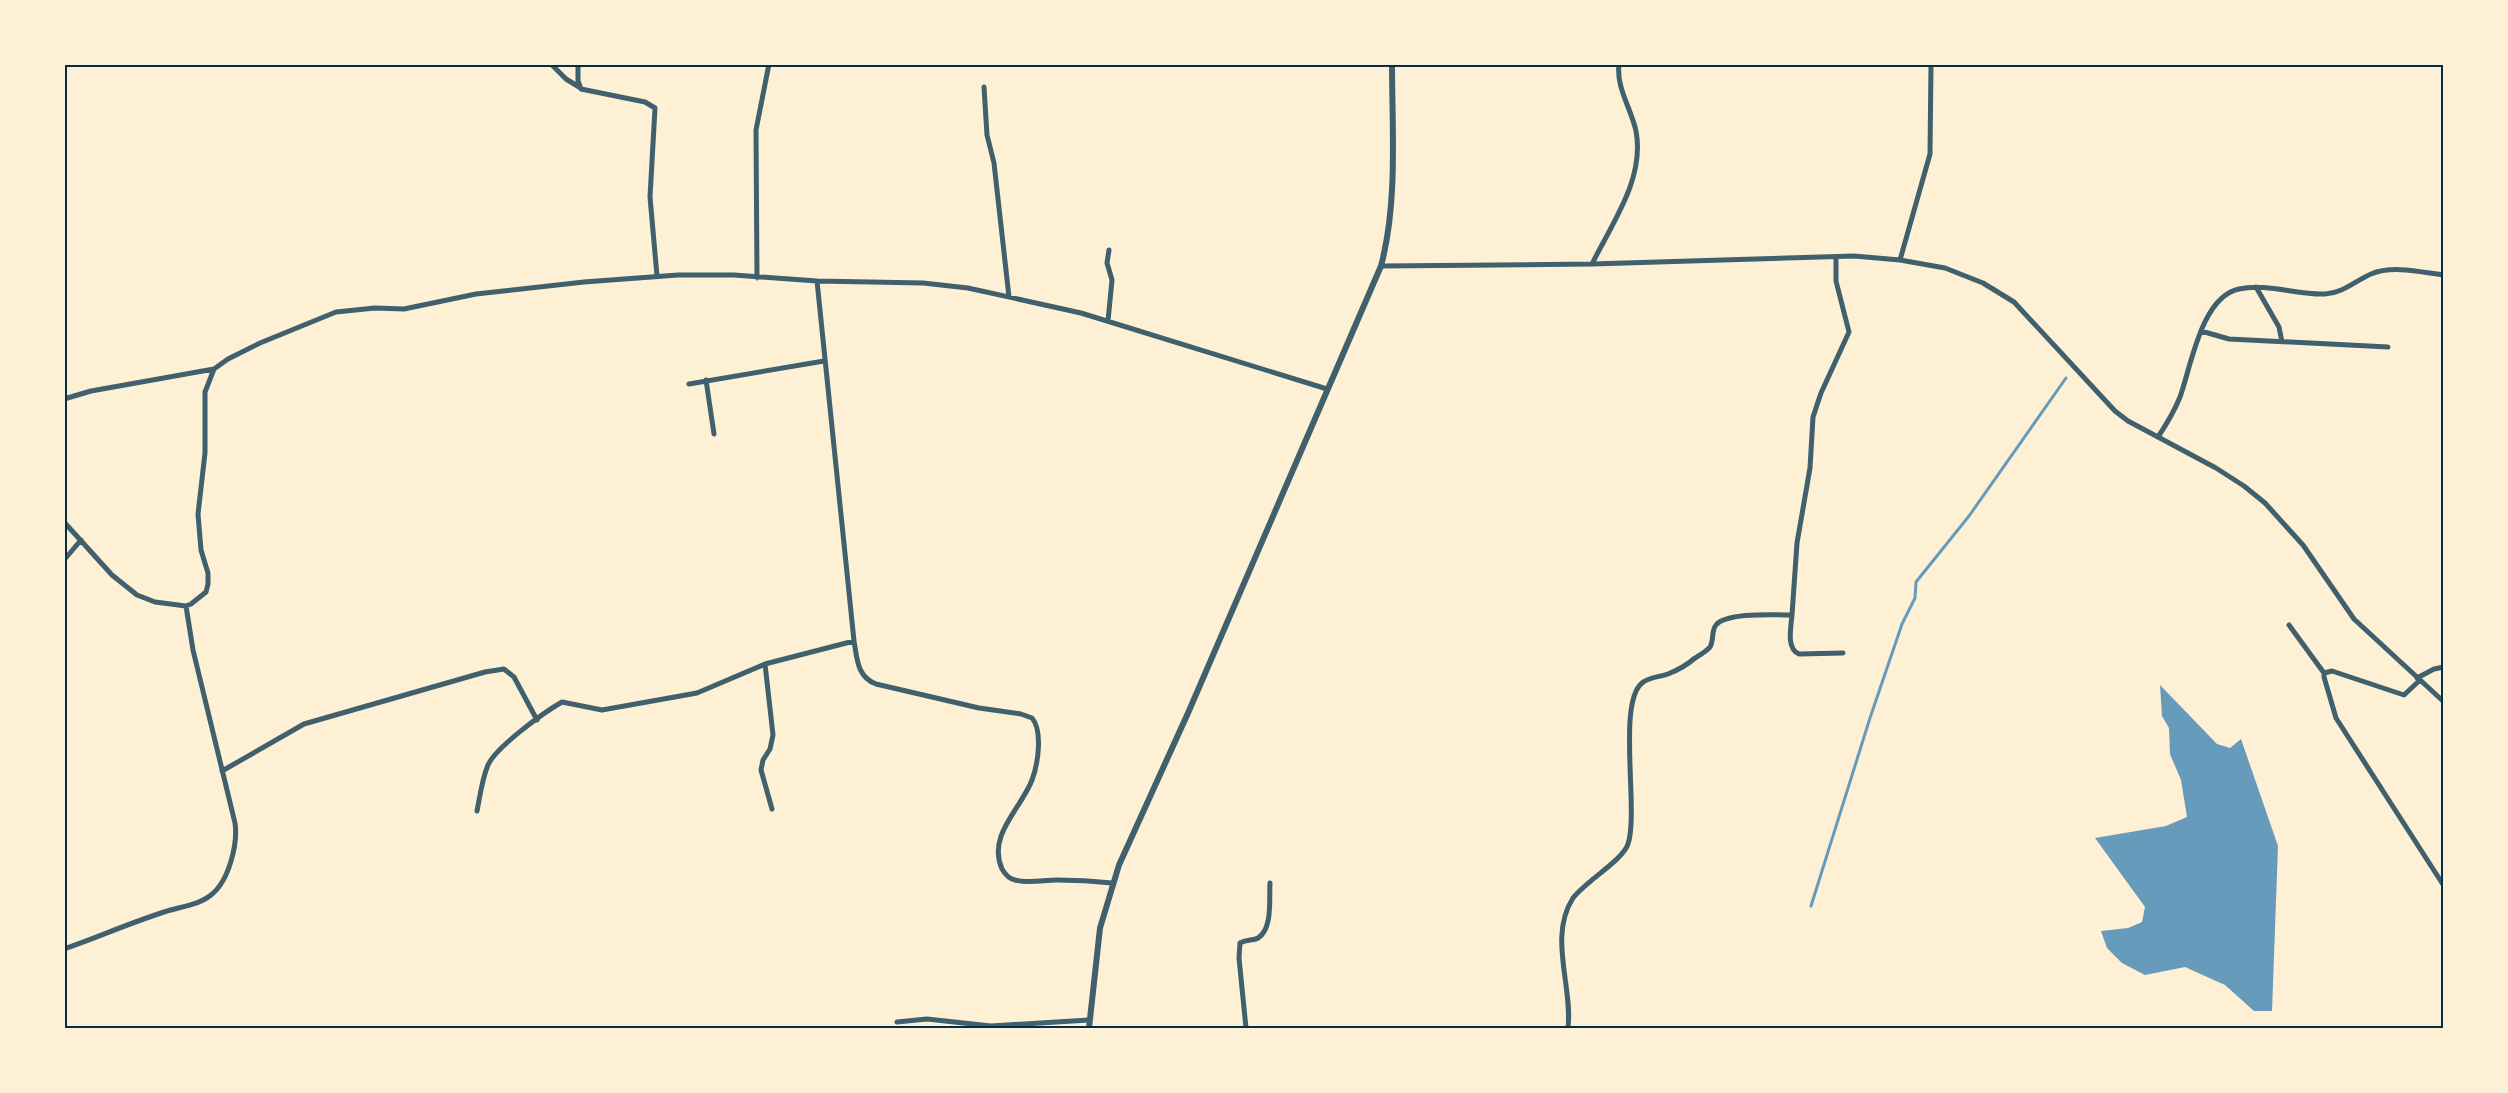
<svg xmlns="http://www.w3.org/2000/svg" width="2508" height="1093" viewBox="0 0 2508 1093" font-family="Ubuntu,sans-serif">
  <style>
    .water { fill: #669bbc }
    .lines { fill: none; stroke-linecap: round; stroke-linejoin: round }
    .stream { stroke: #669bbc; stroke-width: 3 }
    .minor { stroke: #3f606c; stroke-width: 5 }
    .tertiary { stroke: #3f606c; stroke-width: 6 }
    .neatline { fill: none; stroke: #003049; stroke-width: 2 }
  </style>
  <rect width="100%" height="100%" fill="#fdf0d5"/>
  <path class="water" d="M2160 685 2217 744 2230 748 2241 739 2278 846 2272 1011H2254L2225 985 2185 967 2145 975 2122 963 2107 948 2101 931 2128 928 2142 922 2145 907 2095 838 2166 826 2187 817 2181 780 2170 754 2169 728 2162 716Z"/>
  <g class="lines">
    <path class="stream" d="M1811 906 1870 718 1902 624 1915 598 1916 582 1969 516 2066 378"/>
    <path class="minor" d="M551 64 566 79 579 87
      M578 64V81L581 89 645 102 655 108 650 197 657 276
      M984 87 987 135 994 163 1009 297
      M1900 260 1930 154 1931 64
      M1592 264C1612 223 1645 179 1636 131 1631 108 1616 88 1619 64
      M1381 266 1592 264 1854 256 1900 260 1945 268 1983 283 2014 302 2115 411 2128 421 2216 468 2244 486 2265 503 2303 545 2354 619 2444 702
      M757 278 756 130 769 64
      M817 281 854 641C857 658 857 677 876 684L979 708 1021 714 1032 718C1043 731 1038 764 1032 780 1021 809 987 835 1002 869 1005 874 1009 879 1015 880 1028 884 1044 880 1057 880 1076 880 1094 881 1112 883
      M2256 287 2279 327 2282 342
      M1108 321 1112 280 1107 263 1109 250
      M2201 331 2229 339 2388 347
      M706 380 714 434
      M689 384 824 361
      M64 399 91 391 214 369
      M2158 437C2166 425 2174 412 2180 397 2191 367 2201 297 2239 289 2267 283 2297 295 2325 294 2343 293 2355 281 2371 274 2392 265 2421 272 2444 275
      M64 522 112 575 137 595 155 602 186 606 191 604 206 592 208 584V573L201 550 198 514 205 453V392L214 369 228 359 260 343 336 312 375 308 404 309 476 294 584 282 678 275H734L817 281 923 283 968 288 1081 313 1327 389
      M64 560 81 540
      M1792 615C1791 627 1786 649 1799 654L1843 653
      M2289 625 2324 673
      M765 664 773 735 770 749 763 760 761 770 772 809
      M2417 678 2434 669 2444 667
      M2420 680 2404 695 2332 671 2324 673V677L2336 718 2444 886
      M222 771 304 724 485 672 504 669 514 677 537 720
      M477 811C480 796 482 779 488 765 496 747 543 713 562 702L602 710 697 693 765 664 854 641
      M64 949C98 937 130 923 164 912 179 907 199 905 211 895 229 881 238 844 235 823L193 650 186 606
      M897 1022 927 1019 991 1026 1089 1020
      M1246 1028 1239 958 1240 943C1247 939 1253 941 1258 938 1273 929 1269 898 1270 883
      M1568 1028C1573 987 1548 937 1573 898 1586 881 1623 860 1628 844 1639 812 1617 703 1642 683 1649 677 1660 677 1668 674 1678 670 1687 665 1695 658 1700 655 1707 651 1710 647 1714 641 1711 631 1716 625 1727 612 1775 615 1792 615L1797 543 1810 468 1813 417 1821 393 1849 332 1836 281V257"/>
    <path class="tertiary" d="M1089 1028 1100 928 1119 865 1188 713 1381 266C1398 202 1392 130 1392 64"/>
  </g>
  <rect width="2508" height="1093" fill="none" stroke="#fdf0d5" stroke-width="132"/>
  <rect x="66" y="66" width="2376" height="961" class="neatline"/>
</svg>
